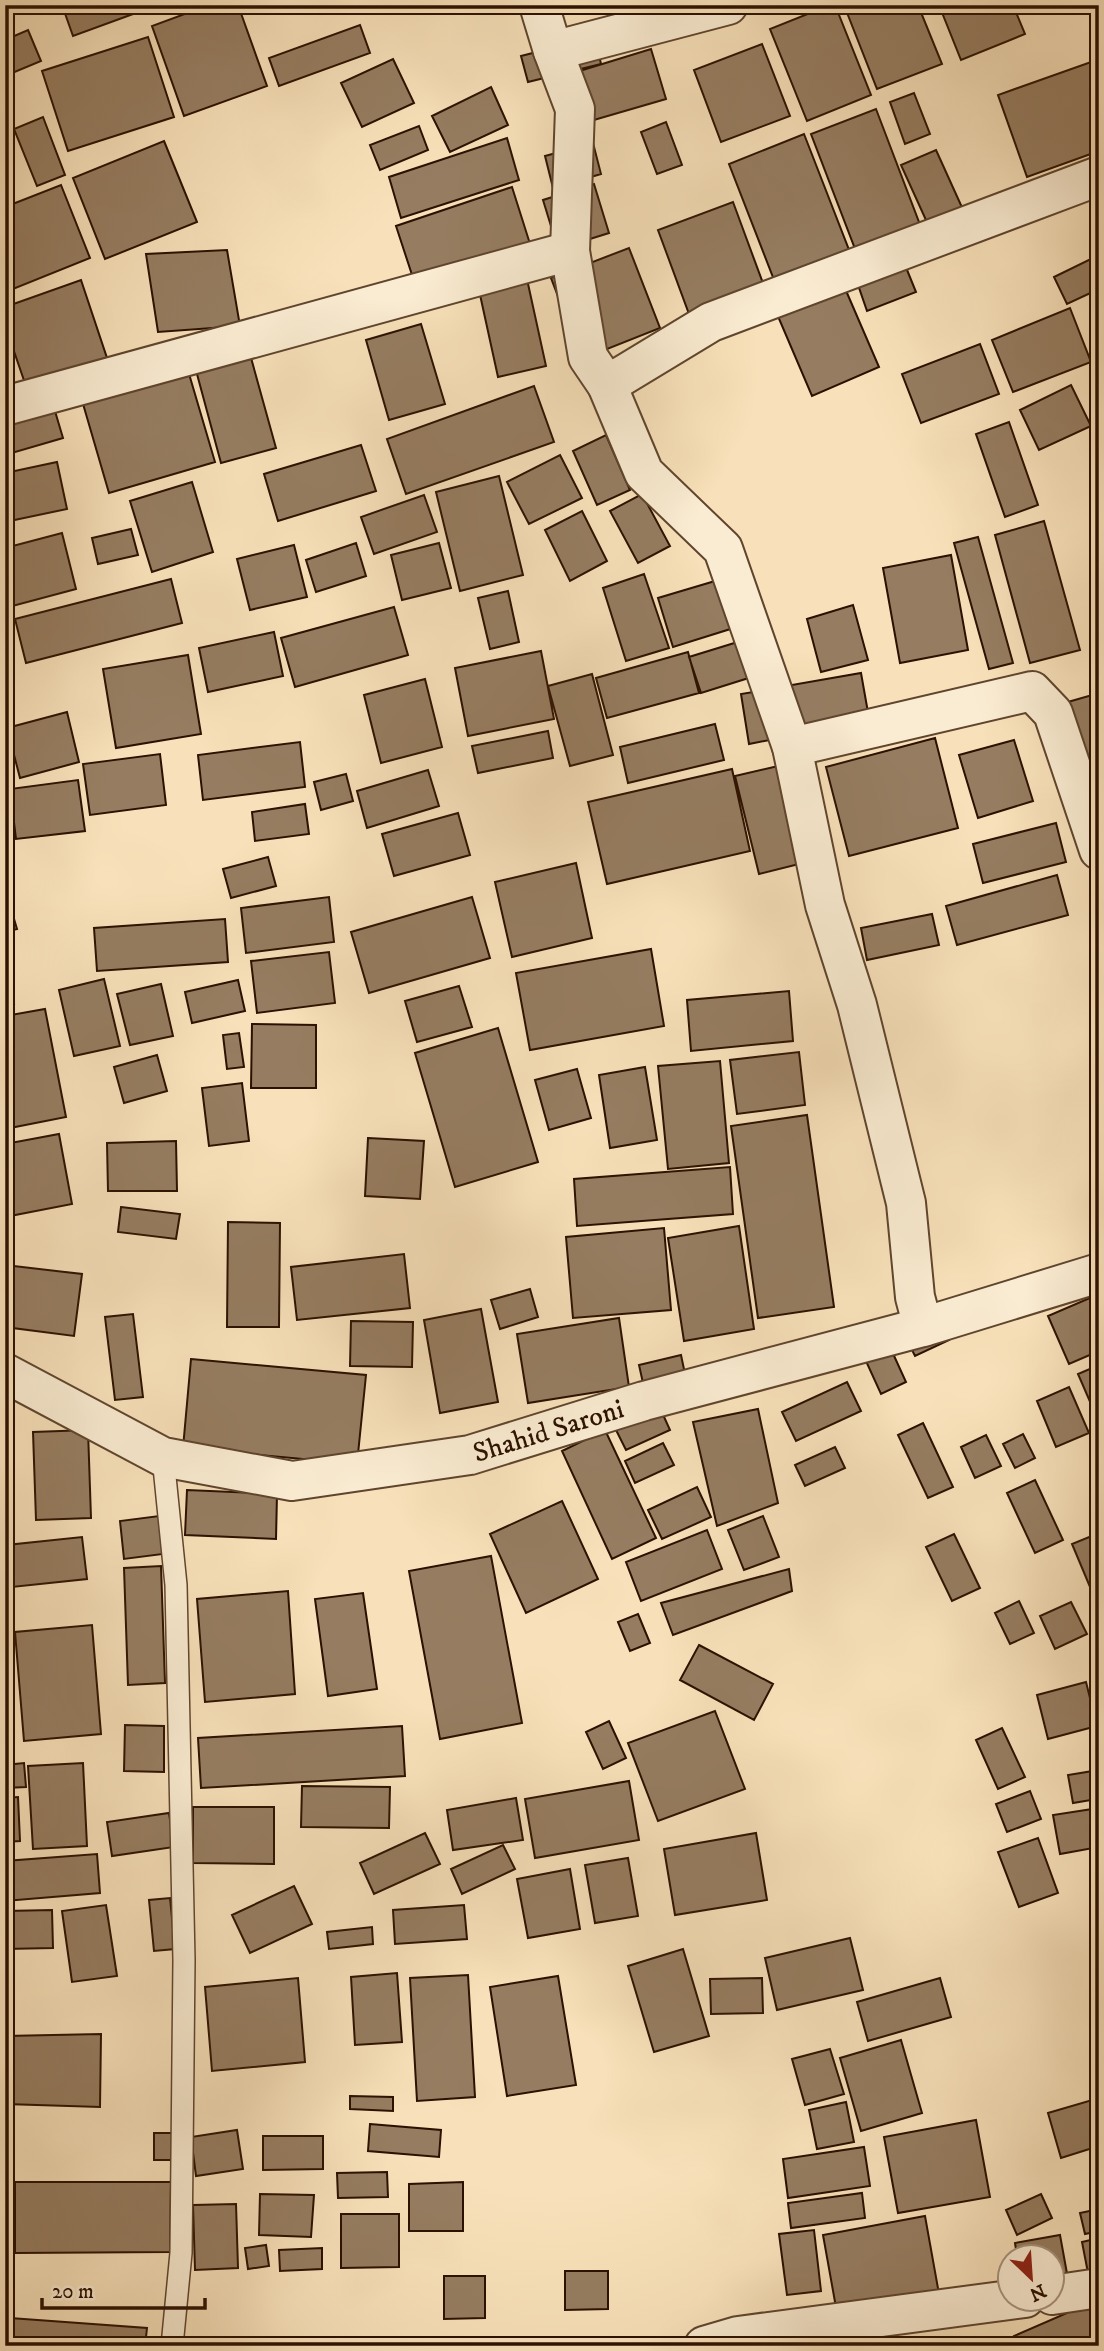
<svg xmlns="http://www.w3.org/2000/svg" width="1104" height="2351" viewBox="0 0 1104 2351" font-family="'IM FELL DW Pica',serif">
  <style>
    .building { fill: #967d61; stroke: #2c1100; stroke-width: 2 }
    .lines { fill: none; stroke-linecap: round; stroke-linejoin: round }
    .service-casing { stroke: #5f452e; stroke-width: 24 }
    .minor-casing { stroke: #5f452e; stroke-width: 42 }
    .service { stroke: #faecd2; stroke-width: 21 }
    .minor { stroke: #faecd2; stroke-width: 38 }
    .labels { text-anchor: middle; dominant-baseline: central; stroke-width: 6; stroke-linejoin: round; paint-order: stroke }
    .street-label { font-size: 28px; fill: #2c1100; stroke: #faecd2 }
  </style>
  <rect width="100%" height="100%" fill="#f8e1ba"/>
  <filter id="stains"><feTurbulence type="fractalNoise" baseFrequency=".00286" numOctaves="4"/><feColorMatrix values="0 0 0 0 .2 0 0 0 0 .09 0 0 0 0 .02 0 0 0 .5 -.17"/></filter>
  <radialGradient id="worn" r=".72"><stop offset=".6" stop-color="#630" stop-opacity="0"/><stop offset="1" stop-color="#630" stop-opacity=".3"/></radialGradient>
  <path class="building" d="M62 5H155V6L73 36Z
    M209 5H238L267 86 184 116 152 26Z
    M830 5H835L871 95 807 121 770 29Z
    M844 5H918L942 64 877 89Z
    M939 5H1013L1025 34 961 60Z
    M360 25 370 53 279 86 269 58Z
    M28 30 41 61 5 76V40Z
    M148 37 174 117 68 151 42 71Z
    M595 37 601 64 528 82 521 56Z
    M762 44 790 116 721 142 694 70Z
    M651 49 666 99 587 122 573 73Z
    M393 59 414 103 362 127 341 83Z
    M1091 62 1099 84V151L1027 177 998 95Z
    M491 87 508 125 450 152 432 116Z
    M914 93 930 134 905 144 890 102Z
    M876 109 922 230 857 254 811 134Z
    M43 117 65 175 37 186 14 129Z
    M666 122 682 165 657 174 641 132Z
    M419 126 428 150 380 170 370 145Z
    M804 134 851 255 776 285 729 164Z
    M507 138 519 180 401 218 389 177Z
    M164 141 197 222 105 259 73 178Z
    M593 143 601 174 553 188 545 156Z
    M936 150 965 214 930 229 901 165Z
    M594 184 609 233 558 249 543 200Z
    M61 185 90 258 8 291 5 284V207Z
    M512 187 531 247 415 284 396 226Z
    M733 202 764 286 689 314 658 230Z
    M629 248 660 328 582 359 551 278Z
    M227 250 240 326 158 332 146 254Z
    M1099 255V289L1067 304 1054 277Z
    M903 260 916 292 867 311 856 279Z
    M525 270 546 366 498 377 477 281Z
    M81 280 110 367 29 395 5 325V307Z
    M844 286 879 367 812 396 777 314Z
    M1070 308 1091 362 1013 392 992 340Z
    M421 324 445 404 389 420 366 340Z
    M980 344 999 394 921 423 902 374Z
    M248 347 276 448 221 463 194 363Z
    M187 367 215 462 109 493 81 397Z
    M1071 385 1091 426 1039 450 1020 410Z
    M534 386 554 442 406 494 387 439Z
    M52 401 63 438 5 455V414Z
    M1009 422 1038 505 1005 517 976 434Z
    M606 435 630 490 597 505 573 451Z
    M361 445 376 491 278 521 264 474Z
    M560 455 582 498 529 524 507 482Z
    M57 462 67 509 5 522V473Z
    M499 476 523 575 460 591 436 492Z
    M192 482 213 552 152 572 130 501Z
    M642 494 670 546 638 563 610 511Z
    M424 495 437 532 374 554 361 517Z
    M582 511 607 561 570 581 545 530Z
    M1044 521 1080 650 1030 663 995 535Z
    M131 529 138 555 98 564 92 538Z
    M62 533 76 589 5 608V548Z
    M978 537 1013 663 989 669 954 543Z
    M356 543 366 576 316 592 306 560Z
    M439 543 451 588 402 600 391 555Z
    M294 545 307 597 250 610 237 559Z
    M951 555 968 650 900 663 883 568Z
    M644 574 669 648 626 661 603 588Z
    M725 578 740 626 673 647 658 598Z
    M171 579 182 623 26 663 15 619Z
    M508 591 519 642 490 649 478 598Z
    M853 605 868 660 821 672 807 619Z
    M394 607 408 655 295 687 281 638Z
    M274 632 283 676 208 692 199 648Z
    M744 640 755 676 701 693 689 657Z
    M541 651 554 719 468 736 455 668Z
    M688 652 699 693 607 718 596 678Z
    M188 655 201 734 116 748 103 669Z
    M861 673 869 718 794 733 786 686Z
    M592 674 613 755 570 766 548 686Z
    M425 679 442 747 381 763 364 695Z
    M771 689 780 738 749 744 741 694Z
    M1099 693V805L1061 704Z
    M67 712 79 762 20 778 7 728Z
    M715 724 724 760 628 783 620 747Z
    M548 731 553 758 478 773 472 746Z
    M935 738 958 828 849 856 826 767Z
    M1014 740 1033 801 978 818 959 755Z
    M300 742 305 787 203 800 198 755Z
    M160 754 166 805 90 815 83 764Z
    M787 764 811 861 759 874 735 776Z
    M732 769 750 851 607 884 588 802Z
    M428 770 439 806 367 828 357 791Z
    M346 774 353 801 321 810 314 782Z
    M78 780 85 831 16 839 10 789Z
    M305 804 309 834 255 841 252 812Z
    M458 813 470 855 394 876 382 834Z
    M1056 823 1066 862 983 883 973 844Z
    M268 857 276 886 231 898 223 869Z
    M576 863 592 938 512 957 495 882Z
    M1057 875 1068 915 957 945 946 906Z
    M5 888 17 929 5 932Z
    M329 897 334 942 246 953 241 908Z
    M472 897 490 958 369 993 351 932Z
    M932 914 939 945 867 960 861 928Z
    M225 919 228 962 97 971 94 928Z
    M651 949 664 1026 530 1050 516 973Z
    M329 952 335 1003 257 1013 251 961Z
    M5 974 14 1004 5 1007Z
    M104 979 120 1046 74 1056 59 990Z
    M238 980 245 1011 192 1023 185 992Z
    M161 984 173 1036 130 1045 117 994Z
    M459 986 472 1027 417 1042 405 1001Z
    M789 991 793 1041 691 1051 687 1000Z
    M45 1009 66 1117 5 1129V1016Z
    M252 1024 316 1025V1088H251Z
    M498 1028 538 1162 455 1187 415 1053Z
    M239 1033 244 1067 227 1069 223 1035Z
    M799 1052 805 1105 737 1114 730 1060Z
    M157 1055 167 1091 124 1103 114 1067Z
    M720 1061 729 1163 668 1169 658 1066Z
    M645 1067 657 1140 610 1148 599 1075Z
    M577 1069 591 1118 549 1130 535 1080Z
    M242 1083 249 1141 209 1146 202 1088Z
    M807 1115 834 1307 758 1318 731 1126Z
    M59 1134 72 1204 5 1217V1144Z
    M368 1138 424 1141 420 1199 365 1196Z
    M176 1141 177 1191H108L107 1143Z
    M730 1167 733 1214 577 1226 574 1179Z
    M121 1207 180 1214 176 1239 118 1232Z
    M228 1222 280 1223 279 1327H227Z
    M739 1226 754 1329 684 1341 668 1238Z
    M664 1228 671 1310 573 1318 566 1237Z
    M404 1254 410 1308 297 1320 291 1267Z
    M5 1265 82 1274 74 1336 5 1327Z
    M530 1289 538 1317 500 1329 491 1300Z
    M1099 1294V1351L1069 1364 1048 1316Z
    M481 1309 498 1402 440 1413 424 1320Z
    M133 1314 143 1397 115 1400 105 1317Z
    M619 1318 629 1387 528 1403 517 1334Z
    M351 1321 413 1322 412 1367 350 1366Z
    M940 1322 949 1340 915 1356 906 1338Z
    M885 1336 906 1382 881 1394 860 1348Z
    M681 1355 685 1374 643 1383 639 1365Z
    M191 1359 366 1375 357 1464 183 1448Z
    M1099 1365V1409L1094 1411 1078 1374Z
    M847 1382 861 1411 796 1441 782 1412Z
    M1069 1387 1089 1433 1056 1447 1037 1401Z
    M660 1408 670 1430 626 1450 615 1428Z
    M758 1409 778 1503 717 1526 693 1422Z
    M923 1423 953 1487 928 1498 898 1435Z
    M88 1430 91 1518 36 1520 33 1432Z
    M605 1430 656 1538 612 1559 562 1451Z
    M1023 1434 1035 1458 1015 1468 1003 1444Z
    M986 1435 1001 1466 975 1478 961 1447Z
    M663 1443 674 1465 635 1483 625 1461Z
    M835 1447 845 1468 805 1486 795 1465Z
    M1035 1480 1063 1540 1035 1553 1007 1493Z
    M697 1487 711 1517 662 1539 648 1510Z
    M187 1490 277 1494 276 1539 185 1535Z
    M562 1501 598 1579 526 1613 490 1534Z
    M159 1516 163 1554 124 1559 120 1521Z
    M763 1516 779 1557 744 1570 728 1530Z
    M707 1530 722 1569 641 1601 626 1562Z
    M1099 1533V1606H1098L1072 1544Z
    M954 1534 980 1588 952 1601 926 1547Z
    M82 1537 87 1579 12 1587 7 1545Z
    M491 1556 522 1723 440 1739 409 1571Z
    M161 1566 165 1683 128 1685 124 1568Z
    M789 1569 792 1591 673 1635 661 1603Z
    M288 1591 295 1694 205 1702 197 1599Z
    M363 1593 377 1689 328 1696 315 1599Z
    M1019 1601 1034 1633 1010 1644 995 1613Z
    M1071 1602 1087 1634 1055 1649 1040 1616Z
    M638 1614 650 1643 630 1651 618 1622Z
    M92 1625 101 1734 24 1741 15 1632Z
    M699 1645 773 1684 754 1720 680 1680Z
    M1086 1682 1097 1726 1048 1739 1037 1695Z
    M715 1711 745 1789 658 1821 628 1743Z
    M609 1721 626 1758 603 1769 586 1732Z
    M125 1725 164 1726V1772L124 1771Z
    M402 1726 405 1776 201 1788 198 1738Z
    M1002 1728 1025 1777 998 1789 976 1740Z
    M24 1763 26 1787 5 1788V1765Z
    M83 1763 87 1846 33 1849 28 1766Z
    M1093 1771 1097 1799 1073 1803 1068 1775Z
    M629 1781 639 1840 535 1858 525 1799Z
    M302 1786 390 1787 389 1828 301 1827Z
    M1030 1791 1041 1819 1007 1832 996 1804Z
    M18 1797 20 1841 5 1842V1798Z
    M516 1798 523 1840 453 1850 447 1810Z
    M193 1807H274V1864L193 1863Z
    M1099 1808V1847L1060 1854 1053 1815Z
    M169 1813 174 1847 112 1856 107 1822Z
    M425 1833 440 1864 374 1894 360 1863Z
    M756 1833 767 1900 675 1915 664 1849Z
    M1038 1838 1058 1893 1019 1907 998 1852Z
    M503 1845 515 1869 462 1894 451 1869Z
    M97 1854 100 1893 5 1901V1861Z
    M628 1858 638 1916 595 1923 585 1865Z
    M570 1869 580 1929 528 1938 517 1879Z
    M294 1886 312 1924 250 1953 232 1915Z
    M170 1898 175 1949 154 1951 149 1900Z
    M106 1905 117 1976 72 1982 62 1911Z
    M464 1905 467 1939 395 1944 393 1910Z
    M52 1910 53 1948 5 1949V1911Z
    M372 1927 373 1944 329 1949 327 1932Z
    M850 1938 863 1990 777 2010 765 1958Z
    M683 1949 709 2036 654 2052 628 1966Z
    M397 1973 402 2042 355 2045 351 1977Z
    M468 1975 475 2097 417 2101 410 1978Z
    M558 1976 576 2085 507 2096 490 1987Z
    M298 1978 305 2062 212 2071 205 1987Z
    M762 1978 763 2013 711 2014 710 1979Z
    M940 1978 951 2017 868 2041 857 2002Z
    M101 2034 100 2107 5 2104V2036Z
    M901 2040 922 2113 861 2131 840 2058Z
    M830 2049 844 2094 805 2105 792 2059Z
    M350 2096 393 2097V2111L350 2109Z
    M1099 2098V2146L1061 2158 1048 2113Z
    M846 2102 854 2142 817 2149 809 2110Z
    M976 2120 990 2197 898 2213 884 2137Z
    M370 2124 441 2130 439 2157 368 2151Z
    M237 2130 243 2169 196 2176 191 2137Z
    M154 2133H174V2160H154Z
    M263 2136H323V2169L263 2170Z
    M864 2147 870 2186 788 2198 783 2159Z
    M387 2172 388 2197 338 2198 337 2173Z
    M15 2182H171L170 2252 15 2253Z
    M463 2182V2231H409V2184Z
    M862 2193 865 2218 791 2228 788 2203Z
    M260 2194 314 2195 311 2237 259 2235Z
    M1041 2194 1052 2218 1017 2235 1006 2210Z
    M5 2197H7V2272H5Z
    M236 2204 238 2268 195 2270 193 2205Z
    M1099 2209V2231L1085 2234 1080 2213Z
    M341 2214H399V2267L341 2268Z
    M925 2216 939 2294 837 2313 823 2235Z
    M814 2230 821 2291 787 2295 779 2234Z
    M1060 2235 1068 2279 1052 2282V2256H1017L1015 2243Z
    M1099 2238V2270L1088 2273 1082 2242Z
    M266 2245 269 2266 248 2269 245 2248Z
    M322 2248V2269L280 2271 279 2250Z
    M565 2271H608V2309L565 2310Z
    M444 2276H485V2318L444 2319Z
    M1099 2299V2340L1086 2346H1018L1014 2336Z
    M10 2318 147 2328 145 2346H8Z"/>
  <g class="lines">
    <defs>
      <path id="service" d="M163 1457 176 1585 184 1960 181 2253 172 2346"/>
      <g id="minor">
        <path d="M539 5 553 51 575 109 570 251 588 357 607 385 644 473 723 549 792 747 825 905 857 1005 906 1203 915 1297 923 1327"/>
        <path d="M553 51 728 5"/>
        <path d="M607 385 711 322 1099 176"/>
        <path d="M5 406 570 251"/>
        <path d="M792 747 1032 691 1053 713 1099 850"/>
        <path id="s1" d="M5 1373 163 1457 292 1481 470 1455 644 1401 923 1327 1099 1273"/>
        <path d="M1052 2295 1099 2288"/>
        <path d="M704 2346 738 2336 1025 2298"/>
      </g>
    </defs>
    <use href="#service" class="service-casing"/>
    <use href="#minor" class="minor-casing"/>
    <use href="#service" class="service"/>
    <use href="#minor" class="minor"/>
  </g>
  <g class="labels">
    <g class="street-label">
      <text stroke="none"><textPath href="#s1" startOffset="572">Shahid Saroni</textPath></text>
    </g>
  </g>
  <rect width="1104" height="2351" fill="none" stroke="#f8e1ba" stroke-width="28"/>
  <rect x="7" y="7" width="1090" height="2337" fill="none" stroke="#2c1100" stroke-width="3.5"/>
  <rect x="14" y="14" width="1076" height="2323" fill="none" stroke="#2c1100" stroke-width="2"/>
  <g transform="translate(1031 2278) rotate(155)"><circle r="33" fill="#faecd2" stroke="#a8947e" stroke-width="2"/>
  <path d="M0-5L12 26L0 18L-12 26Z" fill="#8f2418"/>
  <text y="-10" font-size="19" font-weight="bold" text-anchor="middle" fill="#2c1100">N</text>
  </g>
  <path d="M42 2298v10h163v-10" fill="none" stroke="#2c1100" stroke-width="3.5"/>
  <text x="52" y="2298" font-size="21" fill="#2c1100" stroke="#faecd2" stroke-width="5" paint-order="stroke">20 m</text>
  <rect width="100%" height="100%" filter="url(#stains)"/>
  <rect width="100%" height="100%" fill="url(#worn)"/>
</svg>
